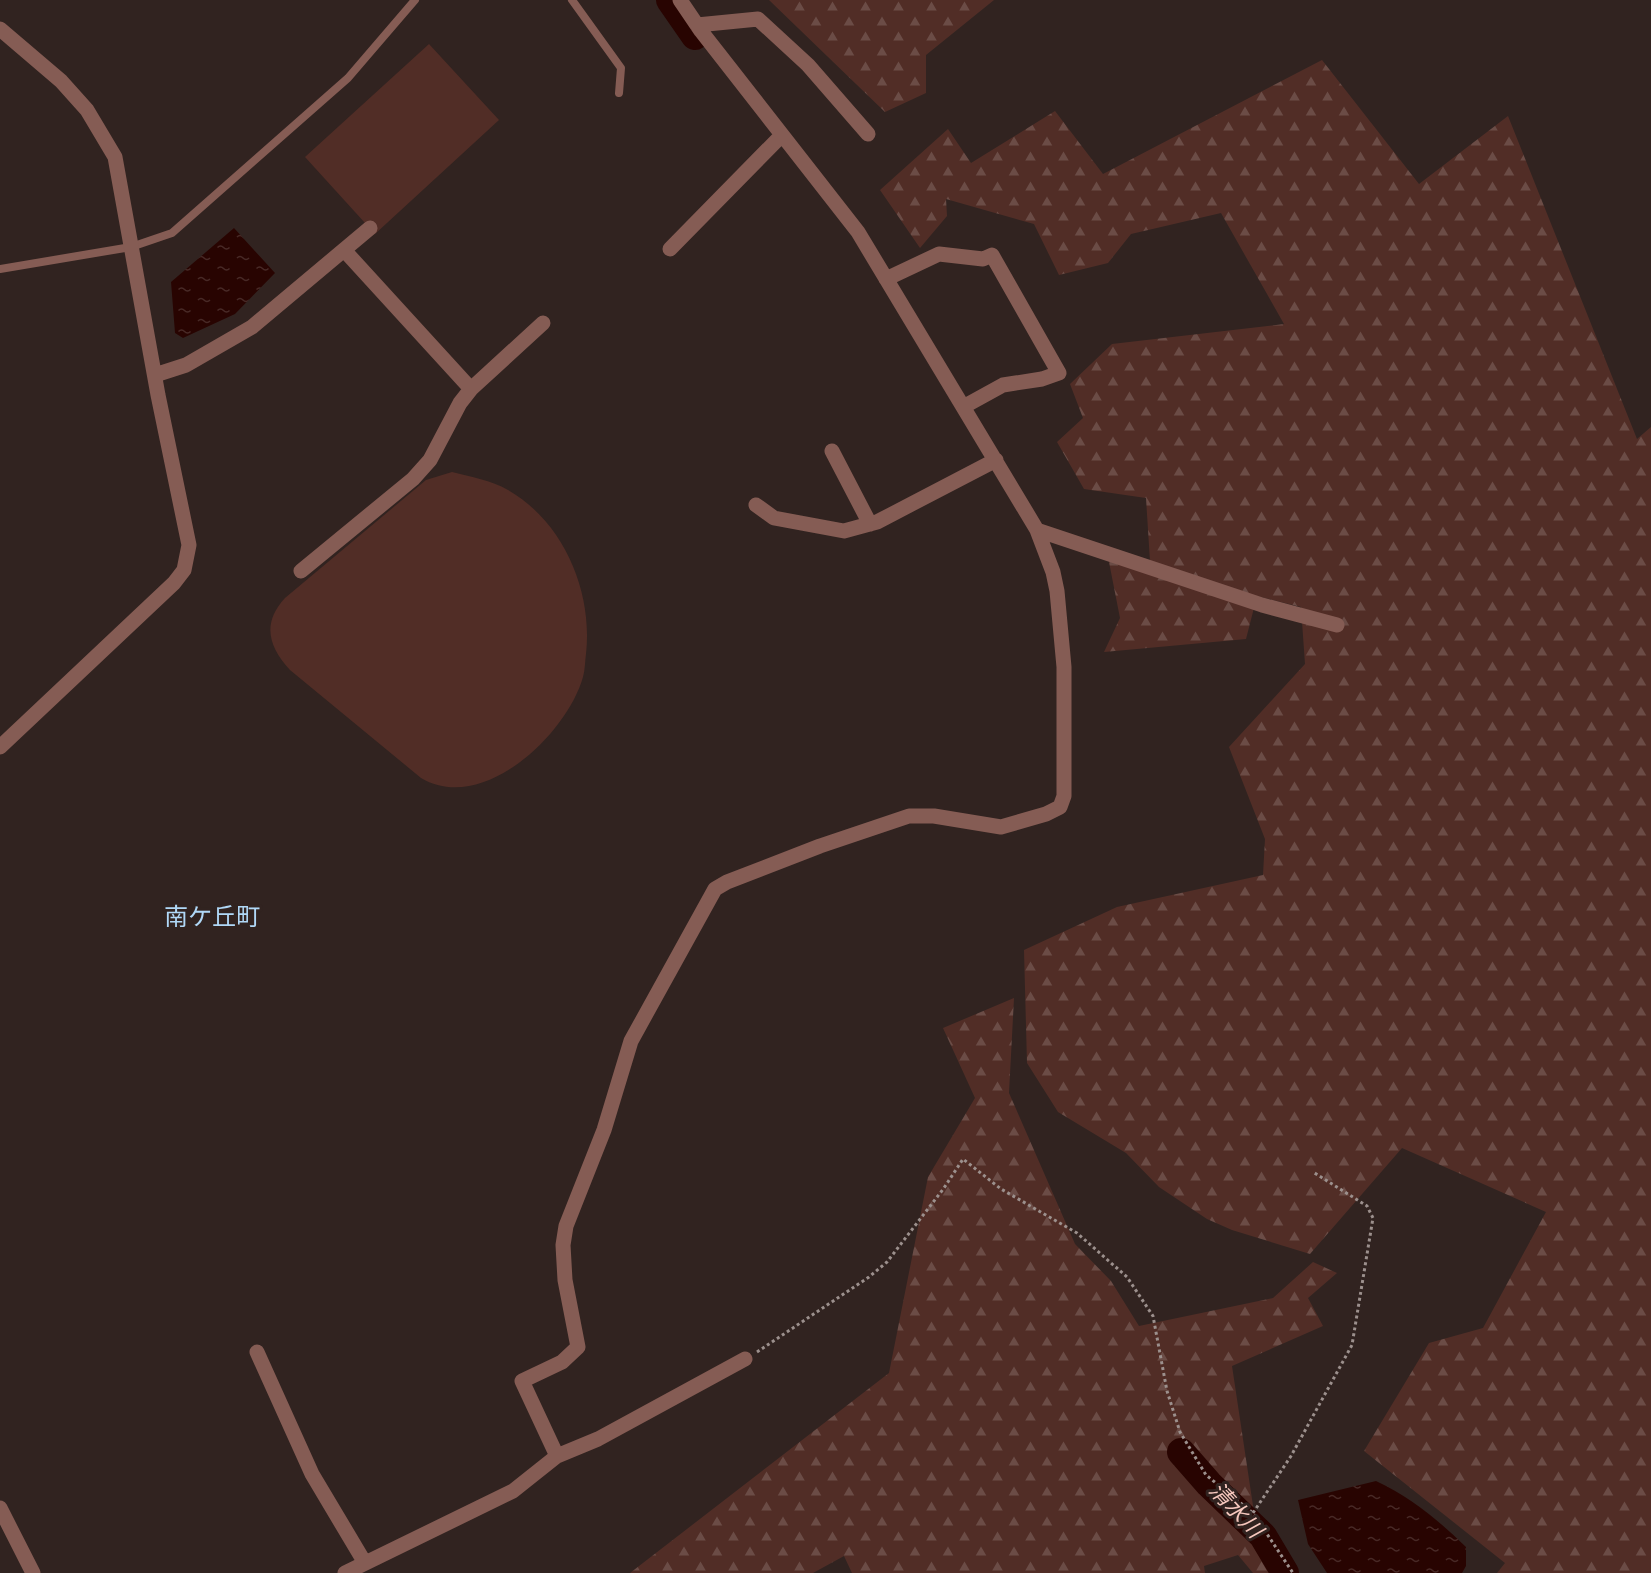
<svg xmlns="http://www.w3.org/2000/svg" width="1651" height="1573" viewBox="0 0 1651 1573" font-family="'DejaVu Sans','Noto Sans JP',sans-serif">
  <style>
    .forest { fill: url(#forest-firs) }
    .park { fill: #512d26 }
    .water { fill: url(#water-ripples) }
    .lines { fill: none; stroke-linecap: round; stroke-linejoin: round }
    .river { stroke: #280401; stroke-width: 28 }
    .path { stroke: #9c908d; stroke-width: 3; stroke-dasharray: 3 3; stroke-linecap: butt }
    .lane { stroke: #855c54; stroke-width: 8 }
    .street { stroke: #855c54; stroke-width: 15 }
    .labels { text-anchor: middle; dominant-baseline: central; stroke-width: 6; stroke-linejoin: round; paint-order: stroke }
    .water-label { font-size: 22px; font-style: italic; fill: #f7c8be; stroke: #312320 }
    .quarter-label { font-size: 24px; fill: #b0d8f7; stroke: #312320 }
  </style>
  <defs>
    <pattern id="forest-firs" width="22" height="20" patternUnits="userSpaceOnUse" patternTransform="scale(1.5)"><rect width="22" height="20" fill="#512d26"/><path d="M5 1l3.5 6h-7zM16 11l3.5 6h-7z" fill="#6b4c46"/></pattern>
    <pattern id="water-ripples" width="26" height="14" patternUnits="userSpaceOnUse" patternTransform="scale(1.5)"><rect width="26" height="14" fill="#280401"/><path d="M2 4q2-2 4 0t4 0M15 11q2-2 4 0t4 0" fill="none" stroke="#482926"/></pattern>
  </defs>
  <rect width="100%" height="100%" fill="#312320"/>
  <path class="forest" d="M769 0H994L926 55V93L885 112Z
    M1322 60 1419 184 1508 116 1637 439 1651 427V1573H1497L1505 1563 1364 1451 1429 1343 1483 1328 1546 1212 1402 1148 1310 1254 1232 1230 1207 1219 1159 1187 1126 1153 1058 1112 1027 1063 1024 950 1117 907 1263 875 1265 839 1229 747 1305 664 1301 607 1257 596 1246 639 1104 652 1120 618 1109 562 1150 561 1146 498 1084 489 1057 442 1083 418 1070 384 1112 344 1284 324 1221 213 1131 234 1108 263 1059 275 1034 224 946 199 947 216 920 248 880 190 948 129 971 163 1055 111 1103 174Z
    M1014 998 1009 1093 1075 1244 1111 1281 1139 1326 1273 1298 1313 1262 1337 1273 1308 1298 1323 1326 1232 1366 1261 1559 1270 1573H1253L1238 1555 1204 1566 1205 1573H852L844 1556 813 1573H630L889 1373 928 1177 975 1098 943 1028Z"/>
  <path class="park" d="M429 44 499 120 375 234 305 157Z
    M452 472C471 477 491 480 508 490 564 522 593 592 586 654 585 661 585 670 583 677 567 734 483 815 421 778L290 670C268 646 262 623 285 598L426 480Z"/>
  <path class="water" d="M234 228 275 273 235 314 183 338 175 333 171 282Z
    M1376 1481C1412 1498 1437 1519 1466 1547V1566L1462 1573H1327L1308 1544 1298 1500Z"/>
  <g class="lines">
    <path class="river" d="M670 0 695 36
      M1181 1452 1209 1484 1263 1536 1285 1573"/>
    <path class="path" d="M757 1352 869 1277 887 1262 944 1188 963 1159 1001 1189 1077 1233 1127 1277 1153 1316 1167 1391 1180 1432 1206 1475 1253 1513 1293 1573
      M1253 1513 1291 1456 1352 1345 1373 1218 1367 1206 1313 1172"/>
    <path class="lane" d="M572 0 621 68 619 93
      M0 269 131 247 172 233 348 78 415 0"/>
    <path class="street" d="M697 25 758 19 808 65 868 134
      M0 29 61 81 87 110 115 157 158 395 189 545 184 570 174 583 0 747
      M670 249 782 135
      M344 250 471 389
      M886 279 939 254 983 259 992 255 1059 373 1042 379 1003 385 963 407
      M155 375 186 365 252 327 370 228
      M832 451 870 524
      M756 505 774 518 844 531 877 522 996 460
      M1037 530 1262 605 1337 625
      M301 571 413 479 430 460 460 403 471 389 543 323
      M257 1352 312 1474 365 1563
      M557 1456 522 1381 562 1362 578 1347 565 1280 563 1245 566 1226 604 1130 631 1041 715 889 727 882 820 846 909 816H934L1001 827 1046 814 1060 807 1064 796V667L1057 591 1053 572 1037 530 858 232 701 31 680 0
      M0 1508 33 1573
      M345 1573 513 1491 557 1456 598 1439 745 1359"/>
  </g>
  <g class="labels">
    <g class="water-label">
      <text transform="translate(1236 1510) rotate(47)">清水川</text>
    </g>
    <g class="quarter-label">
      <text x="212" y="917">南ケ丘町</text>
    </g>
  </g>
</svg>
